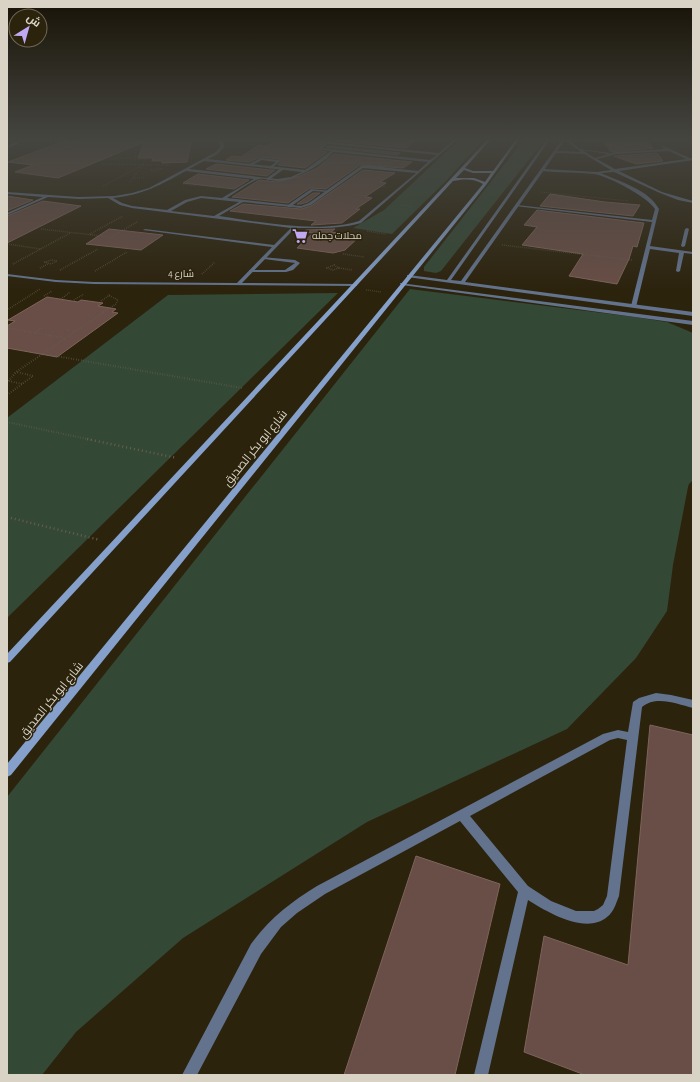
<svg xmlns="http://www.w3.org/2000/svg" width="700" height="1082" viewBox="0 0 700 1082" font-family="'Alegreya Sans',Cairo,sans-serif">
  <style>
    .green { fill: #344836 }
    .building { fill: #684e46; stroke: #7f635c }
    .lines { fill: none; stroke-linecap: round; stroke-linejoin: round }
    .path-far3 { stroke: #675f4c; stroke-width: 1; stroke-dasharray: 0.5 1.5; stroke-linecap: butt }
    .path-far2 { stroke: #675f4c; stroke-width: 1.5; stroke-dasharray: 0.5 1.5; stroke-linecap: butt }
    .path-far1 { stroke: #675f4c; stroke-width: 2; stroke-dasharray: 0.5 2; stroke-linecap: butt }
    .path { stroke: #675f4c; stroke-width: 2.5; stroke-dasharray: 1 3; stroke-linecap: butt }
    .service { fill: #63738d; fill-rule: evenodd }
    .minor { fill: #63738d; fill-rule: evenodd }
    .tertiary { fill: #63738d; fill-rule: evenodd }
    .secondary { fill: #85a0ca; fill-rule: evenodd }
    .labels { text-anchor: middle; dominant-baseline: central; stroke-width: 3; stroke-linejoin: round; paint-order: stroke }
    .far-poi-label { font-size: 10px; fill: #d8d3c5; stroke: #2c230d; text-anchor: start }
    .far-street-label { font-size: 10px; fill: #d8d3c5; stroke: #2c230d }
    .street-label { font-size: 12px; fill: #d8d3c5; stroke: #2c230d }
  </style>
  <rect width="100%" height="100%" fill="#2c230d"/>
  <path class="green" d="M463 138H485L446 181 392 234 353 228 384 210 449 149Z
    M525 138H546L441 271 436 273 424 271V267Z
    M410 289 635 317 667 322 693 333V480L689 484 688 487 673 565 667 611 636 658 567 729 367 822 183 938 76 1032 42 1075H7V797Z
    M338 293 7 618V418L168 295Z"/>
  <path class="building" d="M72 138H73L64 143V145L69 146 84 138H192L187 162 162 163V161H152L153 158H138L144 142 58 178 15 172 33 165 8 162Z
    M291 138H329L316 149 317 150 327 152 305 168 278 165 282 161 279 159 261 157 249 162 226 160 232 156 241 157 259 145 267 146 277 140H288Z
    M337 138H418L406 148 335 141Z
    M605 143H649L653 148 611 152Z
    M328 146 400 153 398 155 326 147Z
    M657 153 663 161 636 164 614 156Z
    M334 154 412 162 403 168 360 165 326 189 310 188 288 203 232 197 259 180 277 182 300 176 317 168Z
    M216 164 270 170H275L267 176 206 169Z
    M363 170 395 173 380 182 386 183 365 197 372 198 356 209H360L342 223 311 225 316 221 230 211 243 204 301 209 311 206Z
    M198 174 249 180 234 189 183 183Z
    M313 193H320L308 202 301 204H297Z
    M550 194 605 202 640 205 633 216 540 206Z
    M7 196 33 200 7 211Z
    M43 201 81 206 7 243V216Z
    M537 210 644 223 637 247 633 246 629 259 617 284 569 276 583 254 522 245 537 227 524 225Z
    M109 229 163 235 141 250 86 244Z
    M335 229 331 232 360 236 345 250 333 253 297 248 313 233 303 232 306 230Z
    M47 297 78 302 81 300 103 303 98 306 116 309 112 312 118 313 57 357 7 348V326L15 321 8 320Z
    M650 725 693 735V1075H585L524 1052 544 936 628 965Z
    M416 856 500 884 455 1075H344Z"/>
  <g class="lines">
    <path class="path-far3" d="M99 138 126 148 152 143 158 146
      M231 142 308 150
      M177 146 178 138
      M133 148 203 147
      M110 159 134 158
      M101 164 170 165
      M158 168 162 169 155 171 150 170Z
      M133 178H144
      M129 183 143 165 145 159 134 160 136 154 133 148
      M183 184 197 186
      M359 184 386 187
      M103 186 141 166
      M540 192 629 201
      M346 193 372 197
      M331 203 360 207
      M401 205 412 207"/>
    <path class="path-far2" d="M41 229 111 237 137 222
      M367 231 386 234
      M90 234 123 216
      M7 244 41 249
      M502 245 632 260
      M343 254 364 257
      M52 260 57 261 51 264 45 262Z
      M13 264 70 233
      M334 265 339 268 333 270 327 268Z
      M40 268 48 264
      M339 268 352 270
      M60 270 98 249
      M95 271 127 252
      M202 274 215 262
      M366 290 381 292
      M44 296 52 291
      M61 299 70 292
      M74 300 84 294
      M101 301 110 295
      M7 310 40 289
      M102 313 116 304 118 300 108 295"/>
    <path class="path-far1" d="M88 315 95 317
      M7 328 65 338
      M67 330 75 331
      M35 332 42 328
      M49 335 55 331
      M44 354 242 388
      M9 381 22 384
      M7 383 16 372 104 312
      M7 395 33 376 17 372
      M7 422 92 440"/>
    <path class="path" d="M87 439 177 458
      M7 517 100 540"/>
    <path class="service" d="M78 138H83L68 145 65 144Z
      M548 139 659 142 570 141 580 149 610 153 608 154 582 150 595 158 616 152 665 149 661 147 663 146 690 158H693V160L619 171 662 192 693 201V203L678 200 660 193 614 172 601 173C620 182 648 189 659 209L650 246 693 252V254L684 253 680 271 678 272 676 271 679 253 650 249 636 307 631 306 652 222 515 206 517 205 652 220 655 209C648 197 608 176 594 174 577 172 559 173 542 171L543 169 597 172 611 170 584 154 566 141H549ZM669 151 686 159 615 169 597 159 616 154Z
      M17 142 18 144 7 148V146Z
      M261 158 279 160 281 161 270 169 269 167 276 162 262 160 250 166 247 165Z
      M281 168 284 169 269 180H267V178Z
      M311 189 330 191 328 192 313 191 290 207H288V205Z
      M687 228 689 229 685 246 683 247 681 246 685 229Z
      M262 257 295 260 300 263 293 270 286 272H249V270H285L295 263 264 259H262Z
      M656 693 671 695 693 700V708C677 704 656 695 642 707L619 896C616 903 614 912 607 917 586 935 547 912 528 900L488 1075H474L518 892 460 821 325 894 297 913 281 927 261 954 197 1075H182L251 944C269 919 291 902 317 886L603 734 618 730 628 732 633 702 639 698ZM618 738 627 740 607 896 603 905 598 909 594 911H576L551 901 528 886 470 816 610 740Z"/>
    <path class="minor" d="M217 138H220L223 141 224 147 218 154 208 159 305 170 331 151 317 149 332 138H336L331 142 439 153 456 138H459L361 223C340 229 318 228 295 228L242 283 355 284 357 285V286L94 284 56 282 7 276V274L56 280 94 282 237 283 272 247 143 230 145 229 274 245 291 228 132 208 120 205 108 198 79 199 48 197 7 215V213L43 197 7 194V192L79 197 115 196 132 193 149 188 216 152 220 147 219 141ZM328 144 437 155 430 160 322 148ZM333 152 428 162 418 171 373 166H361L309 203 301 206 227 198C233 194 253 180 259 179 264 178 271 181 277 181 294 181 324 164 333 152ZM204 161 302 172 291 177 277 179 189 169ZM363 168 416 173 359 221C317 234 261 222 219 216L243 202 301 208 311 205ZM186 171 254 179 222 198 201 196 185 200 167 210 132 206 122 203 113 198C143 195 160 185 186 171ZM201 198 239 202 214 216 171 211 187 202Z"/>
    <path class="tertiary" d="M548 138H551L451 280 461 281 563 138H566L557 151 585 152 586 154 556 153 465 282 693 312V316L407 277V275H409L447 280Z
      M400 283 693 321V325L402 285 400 284Z"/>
    <path class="secondary" d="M489 138H492L465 168 473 171H493L517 138H520L486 185 11 775 7 777V764L483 184C474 178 463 179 453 181L10 662 7 663V654ZM464 170 473 173H491L485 182 474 178H456Z"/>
  </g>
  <linearGradient id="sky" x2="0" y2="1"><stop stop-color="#181307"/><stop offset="0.48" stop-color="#454540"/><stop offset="1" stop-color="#454540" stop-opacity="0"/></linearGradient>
  <rect width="700" height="290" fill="url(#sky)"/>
  <defs>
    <symbol id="supermarket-bare" viewBox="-9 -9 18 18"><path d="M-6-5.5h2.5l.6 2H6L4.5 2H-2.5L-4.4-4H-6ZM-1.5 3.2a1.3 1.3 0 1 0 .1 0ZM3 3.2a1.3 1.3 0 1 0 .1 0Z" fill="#c1a8f3" stroke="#2c230d" stroke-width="2.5" paint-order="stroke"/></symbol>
  </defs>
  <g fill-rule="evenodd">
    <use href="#supermarket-bare" x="289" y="225" width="22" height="22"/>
  </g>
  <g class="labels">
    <g class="far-poi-label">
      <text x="312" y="236">محلات جمله</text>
    </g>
    <g class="far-street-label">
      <text x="181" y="274">شارع 4</text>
    </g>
    <g class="street-label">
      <text transform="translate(255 448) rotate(-51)">شارع ابو بكر الصديق</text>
      <text transform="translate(51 700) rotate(-51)">شارع ابو بكر الصديق</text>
    </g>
  </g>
  <rect width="700" height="1082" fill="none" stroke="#d8d3c5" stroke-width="16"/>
  <g transform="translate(28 28) rotate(37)"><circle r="19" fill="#2c230d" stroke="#716957"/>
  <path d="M0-3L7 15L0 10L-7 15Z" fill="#c1a8f3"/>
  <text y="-6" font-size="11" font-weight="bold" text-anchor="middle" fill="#d8d3c5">ش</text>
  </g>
</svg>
